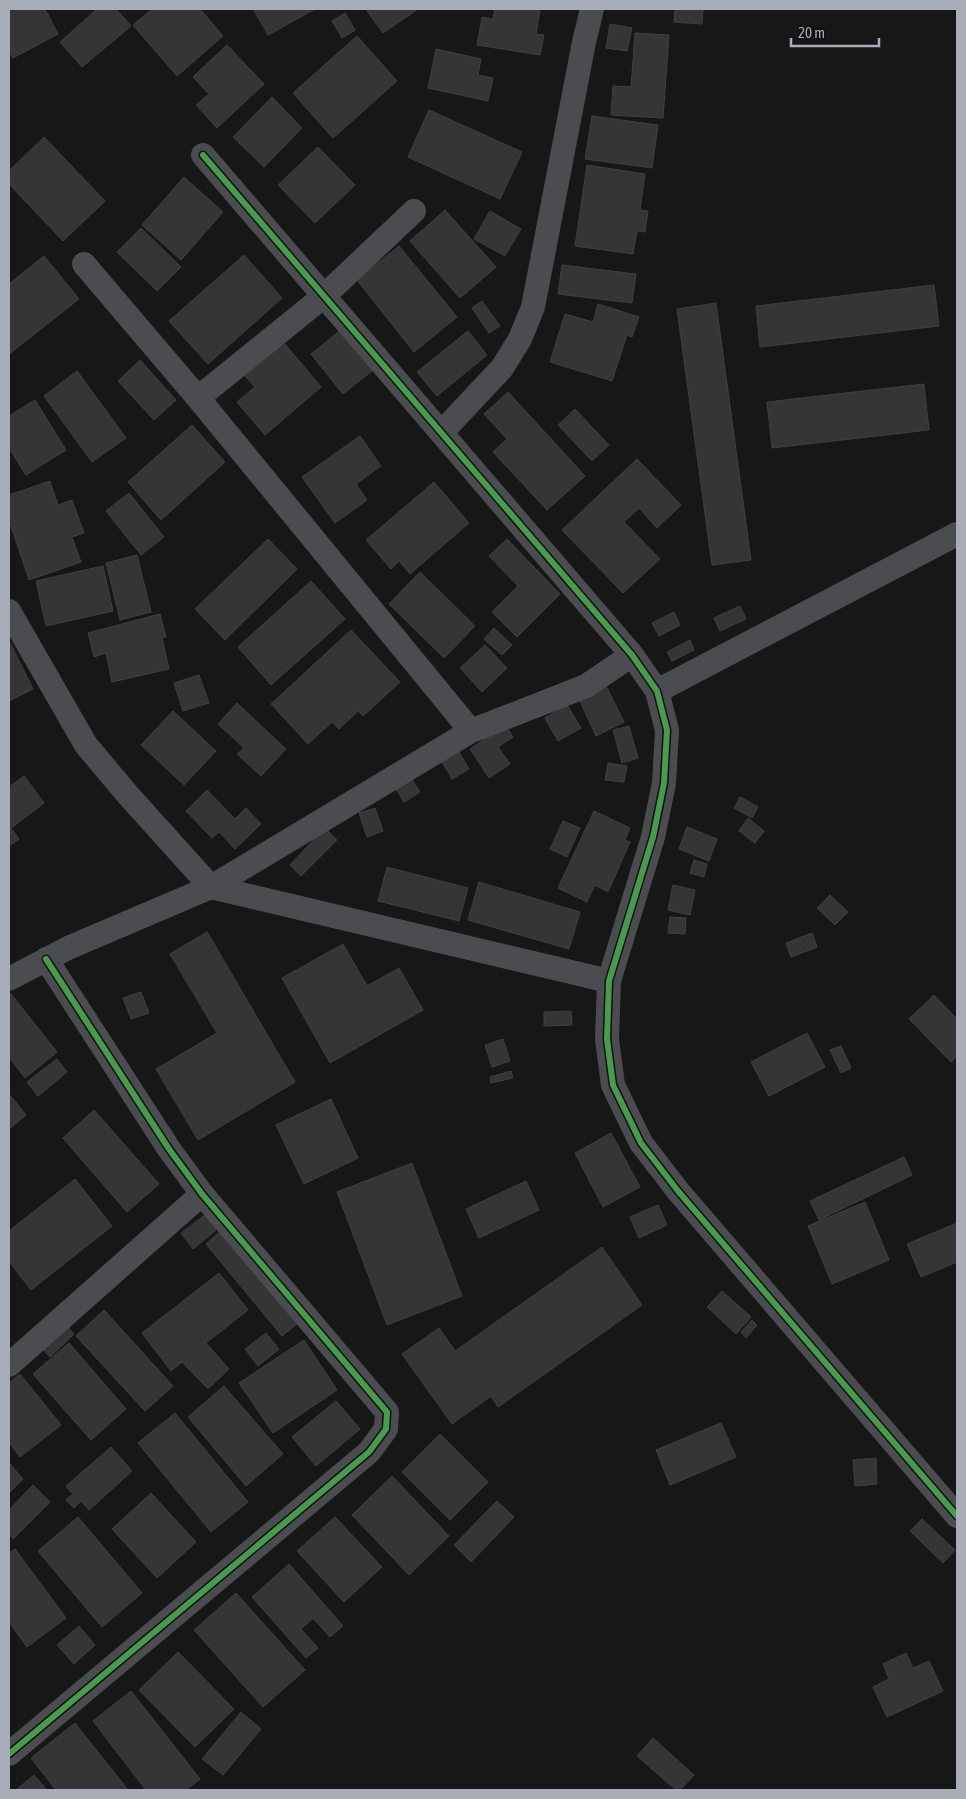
<svg xmlns="http://www.w3.org/2000/svg" width="966" height="1799" viewBox="0 0 966 1799" font-family="'Asap Condensed',sans-serif">
  <style>
    .building { fill: #353536; stroke: #3f4043 }
    .lines { fill: none; stroke-linecap: round; stroke-linejoin: round }
    .street { stroke: #4b4c50; stroke-width: 24 }
    .cycleway-casing { stroke: #111113; stroke-width: 9 }
    .cycleway { stroke: #469c4c; stroke-width: 6 }
  </style>
  <rect width="100%" height="100%" fill="#171717"/>
  <path class="building" d="M9 9H45L58 34 13 58 9 50Z
    M97 9H116L131 26 82 67 60 42Z
    M152 9H200L223 36 177 76 133 25Z
    M253 9H315L268 35Z
    M370 9H418L383 33 367 11Z
    M495 9H540L536 34 544 35 540 55 477 45 482 17 493 19Z
    M675 9H703L702 24 674 22Z
    M345 13 355 30 342 38 332 21Z
    M610 24 632 28 627 51 606 48Z
    M635 33 669 35 663 118 611 115 613 86 631 87Z
    M357 36 397 81 333 138 293 93Z
    M227 45 264 84 217 128 196 105 209 94 193 77Z
    M436 49 481 59 478 75 493 78 488 101 428 88Z
    M272 97 302 128 264 167 233 137Z
    M429 110 522 152 500 199 408 157Z
    M592 116 658 125 652 168 585 159Z
    M44 137 105 201 63 241 9 184V171Z
    M318 147 355 185 315 223 278 185Z
    M587 165 645 174 640 210 648 211 645 232 637 231 633 254 575 246Z
    M184 177 223 212 181 260 142 225Z
    M445 210 496 267 460 298 410 241Z
    M490 211 521 229 505 256 474 239Z
    M141 228 181 267 157 291 117 252Z
    M399 246 457 317 414 352 357 280Z
    M244 255 282 298 208 364 169 321Z
    M44 256 79 299 9 354V284Z
    M562 265 636 274 632 303 558 294Z
    M934 285 939 326 760 347 756 306Z
    M482 301 500 326 489 333 472 308Z
    M716 303 751 560 712 565 677 309Z
    M598 304 639 317 632 337 627 335 612 381 550 362 565 314 593 322Z
    M341 330 373 370 343 394 311 354Z
    M468 331 487 355 437 396 417 372Z
    M284 343 321 387 265 435 237 402 255 387 245 376Z
    M140 360 176 400 154 420 118 381Z
    M77 371 126 438 92 462 44 396Z
    M924 384 929 430 772 448 767 402Z
    M508 392 585 476 547 510 493 452 507 439 484 414Z
    M35 400 66 450 26 475 9 448V416Z
    M575 409 609 445 592 461 558 425Z
    M192 425 225 462 161 520 128 482Z
    M360 436 381 466 356 484 367 500 335 523 302 477Z
    M637 459 681 505 657 528 639 508 624 522 660 559 623 593 562 530Z
    M50 481 58 505 72 500 84 533 72 537 81 562 29 580 9 520V495Z
    M434 482 469 523 410 574 399 561 391 569 366 540Z
    M129 493 164 537 141 555 106 511Z
    M268 539 297 569 225 640 195 609Z
    M507 539 560 594 517 637 492 612 518 586 489 556Z
    M137 555 151 612 120 620 106 563Z
    M103 566 113 611 46 626 36 581Z
    M420 572 475 626 444 658 389 604Z
    M311 581 345 619 271 685 238 647Z
    M740 606 746 619 720 631 714 618Z
    M674 612 680 625 659 636 652 623Z
    M160 614 166 637 162 638 169 669 112 682 106 653 94 657 88 633Z
    M494 628 512 645 502 655 484 639Z
    M351 630 400 682 363 716 358 711 339 729 332 722 308 744 271 704Z
    M690 640 694 650 672 661 667 652Z
    M9 641 33 689 9 701Z
    M485 645 507 668 482 692 460 668Z
    M199 675 209 703 183 711 174 683Z
    M606 686 624 722 596 736 579 699Z
    M237 703 286 749 261 776 237 754 244 748 218 724Z
    M567 705 581 728 558 741 545 718Z
    M173 711 216 751 184 785 141 745Z
    M505 725 513 737 498 747 510 764 489 778 470 749Z
    M629 726 638 758 622 763 613 730Z
    M458 750 469 769 452 779 441 760Z
    M608 763 627 766 624 782 605 780Z
    M24 776 44 803 11 828 19 839 9 846V787Z
    M411 778 420 792 404 802 395 787Z
    M207 790 235 819 246 808 261 824 235 849 219 832 212 838 186 811Z
    M740 797 758 807 752 818 734 808Z
    M375 808 383 831 367 837 359 813Z
    M594 811 630 828 625 840 630 842 608 892 595 885 587 902 558 888Z
    M748 818 764 831 755 843 739 831Z
    M563 821 580 828 567 857 550 849Z
    M687 827 717 839 709 861 679 849Z
    M325 828 337 840 301 876 290 865Z
    M694 860 707 864 704 877 690 873Z
    M387 867 468 888 459 921 378 901Z
    M479 882 580 912 569 949 468 920Z
    M673 885 695 890 690 915 668 910Z
    M830 895 848 912 835 925 817 908Z
    M670 917 686 918 685 934 668 933Z
    M207 932 295 1082 198 1140 156 1069 217 1033 170 954Z
    M812 933 817 947 791 957 786 943Z
    M343 944 367 986 399 968 423 1010 330 1063 282 978Z
    M141 992 149 1013 131 1019 123 998Z
    M11 994 57 1052 25 1078 9 1057V996Z
    M934 995 957 1019V1056L951 1062 909 1019Z
    M571 1011 572 1025 544 1026V1012Z
    M807 1033 825 1067 769 1096 751 1062Z
    M503 1039 510 1061 492 1067 485 1045Z
    M841 1046 851 1068 841 1073 830 1050Z
    M57 1059 67 1072 38 1096 27 1082Z
    M511 1071 513 1078 491 1083 490 1077Z
    M9 1094 26 1115 9 1129Z
    M331 1099 358 1158 304 1184 276 1125Z
    M94 1110 159 1184 127 1212 63 1138Z
    M611 1133 640 1187 603 1207 575 1153Z
    M904 1157 912 1175 819 1220 810 1201Z
    M412 1163 462 1296 387 1325 337 1192Z
    M75 1179 112 1226 31 1290 9 1261V1231Z
    M526 1181 539 1210 479 1238 466 1209Z
    M865 1202 889 1260 832 1284 808 1226Z
    M658 1205 667 1225 639 1238 630 1217Z
    M205 1215 216 1230 193 1249 181 1233Z
    M957 1223V1262L921 1277 907 1244Z
    M221 1231 298 1323 282 1336 206 1244Z
    M602 1247 642 1305 498 1407 491 1396 452 1424 402 1354 439 1328 455 1351Z
    M219 1273 248 1310 206 1343 229 1369 208 1389 182 1362 171 1371 142 1333Z
    M722 1291 751 1317 736 1334 707 1307Z
    M104 1310 173 1386 145 1411 76 1336Z
    M752 1320 757 1325 746 1338 741 1332Z
    M63 1322 74 1334 50 1357 39 1345Z
    M266 1333 279 1349 258 1366 245 1349Z
    M304 1340 337 1390 273 1433 239 1383Z
    M69 1343 126 1409 91 1440 33 1374Z
    M20 1374 61 1425 20 1457 9 1442V1383Z
    M224 1386 283 1454 246 1486 188 1417Z
    M336 1401 360 1429 316 1466 292 1437Z
    M175 1413 248 1502 211 1532 138 1443Z
    M721 1423 736 1457 670 1485 656 1450Z
    M440 1434 488 1482 450 1520 402 1472Z
    M111 1447 132 1471 89 1510 81 1501 74 1508 66 1500 73 1494 66 1486Z
    M876 1458 877 1484 855 1486 853 1460Z
    M9 1463 23 1479 9 1493Z
    M392 1476 449 1536 409 1575 352 1515Z
    M33 1485 50 1502 13 1539 9 1534V1510Z
    M151 1493 196 1542 157 1578 112 1529Z
    M497 1501 514 1517 471 1562 454 1545Z
    M78 1517 142 1593 102 1627 38 1551Z
    M335 1517 382 1567 344 1602 297 1551Z
    M922 1519 955 1550 943 1563 910 1531Z
    M15 1549 66 1618 27 1647 9 1622V1553Z
    M289 1564 343 1626 330 1637 313 1618 301 1629 318 1648 306 1658 252 1597Z
    M236 1593 305 1670 263 1707 194 1630Z
    M79 1626 95 1645 74 1664 57 1645Z
    M178 1652 234 1709 195 1747 139 1690Z
    M906 1653 913 1668 929 1661 943 1691 887 1717 873 1687 889 1679 883 1664Z
    M131 1691 200 1779 186 1790H146L93 1721Z
    M241 1712 261 1729 223 1775 202 1759Z
    M75 1723 128 1790H56L31 1758Z
    M653 1738 694 1775 680 1790H676L637 1756Z
    M34 1775 47 1790H16Z"/>
  <g class="lines">
    <path class="street" d="M203 155 632 655 657 691 667 730 664 783 653 837 609 981 607 1039 613 1085 641 1143 678 1191 957 1516
      M84 264 198 398 471 731
      M198 398 324 296 414 211
      M442 432 502 368 520 339 533 307 584 42 592 9
      M9 611 86 745 128 795 211 887 609 981
      M657 691 957 534
      M9 979 68 948 211 887 471 731 586 686 632 655
      M9 1365 202 1194
      M9 1754 369 1452 386 1429 387 1412 202 1194 169 1149 46 959"/>
    <defs>
      <path id="cycleway" d="M203 155 632 655 657 691 667 730 664 783 653 837 609 981 607 1039 613 1085 641 1143 678 1191 957 1516
        M9 1754 369 1452 386 1429 387 1412 202 1194 169 1149 46 959"/>
    </defs>
    <use href="#cycleway" class="cycleway-casing"/>
    <use href="#cycleway" class="cycleway"/>
  </g>
  <rect width="966" height="1799" fill="none" stroke="#a8adb8" stroke-width="20"/>
  <path d="M791 38v8h88v-8" fill="none" stroke="#a8adb8" stroke-width="2.5"/>
  <text x="798" y="38" font-size="15" fill="#a8adb8" stroke="#111113" stroke-width="4" paint-order="stroke">20 m</text>
</svg>
